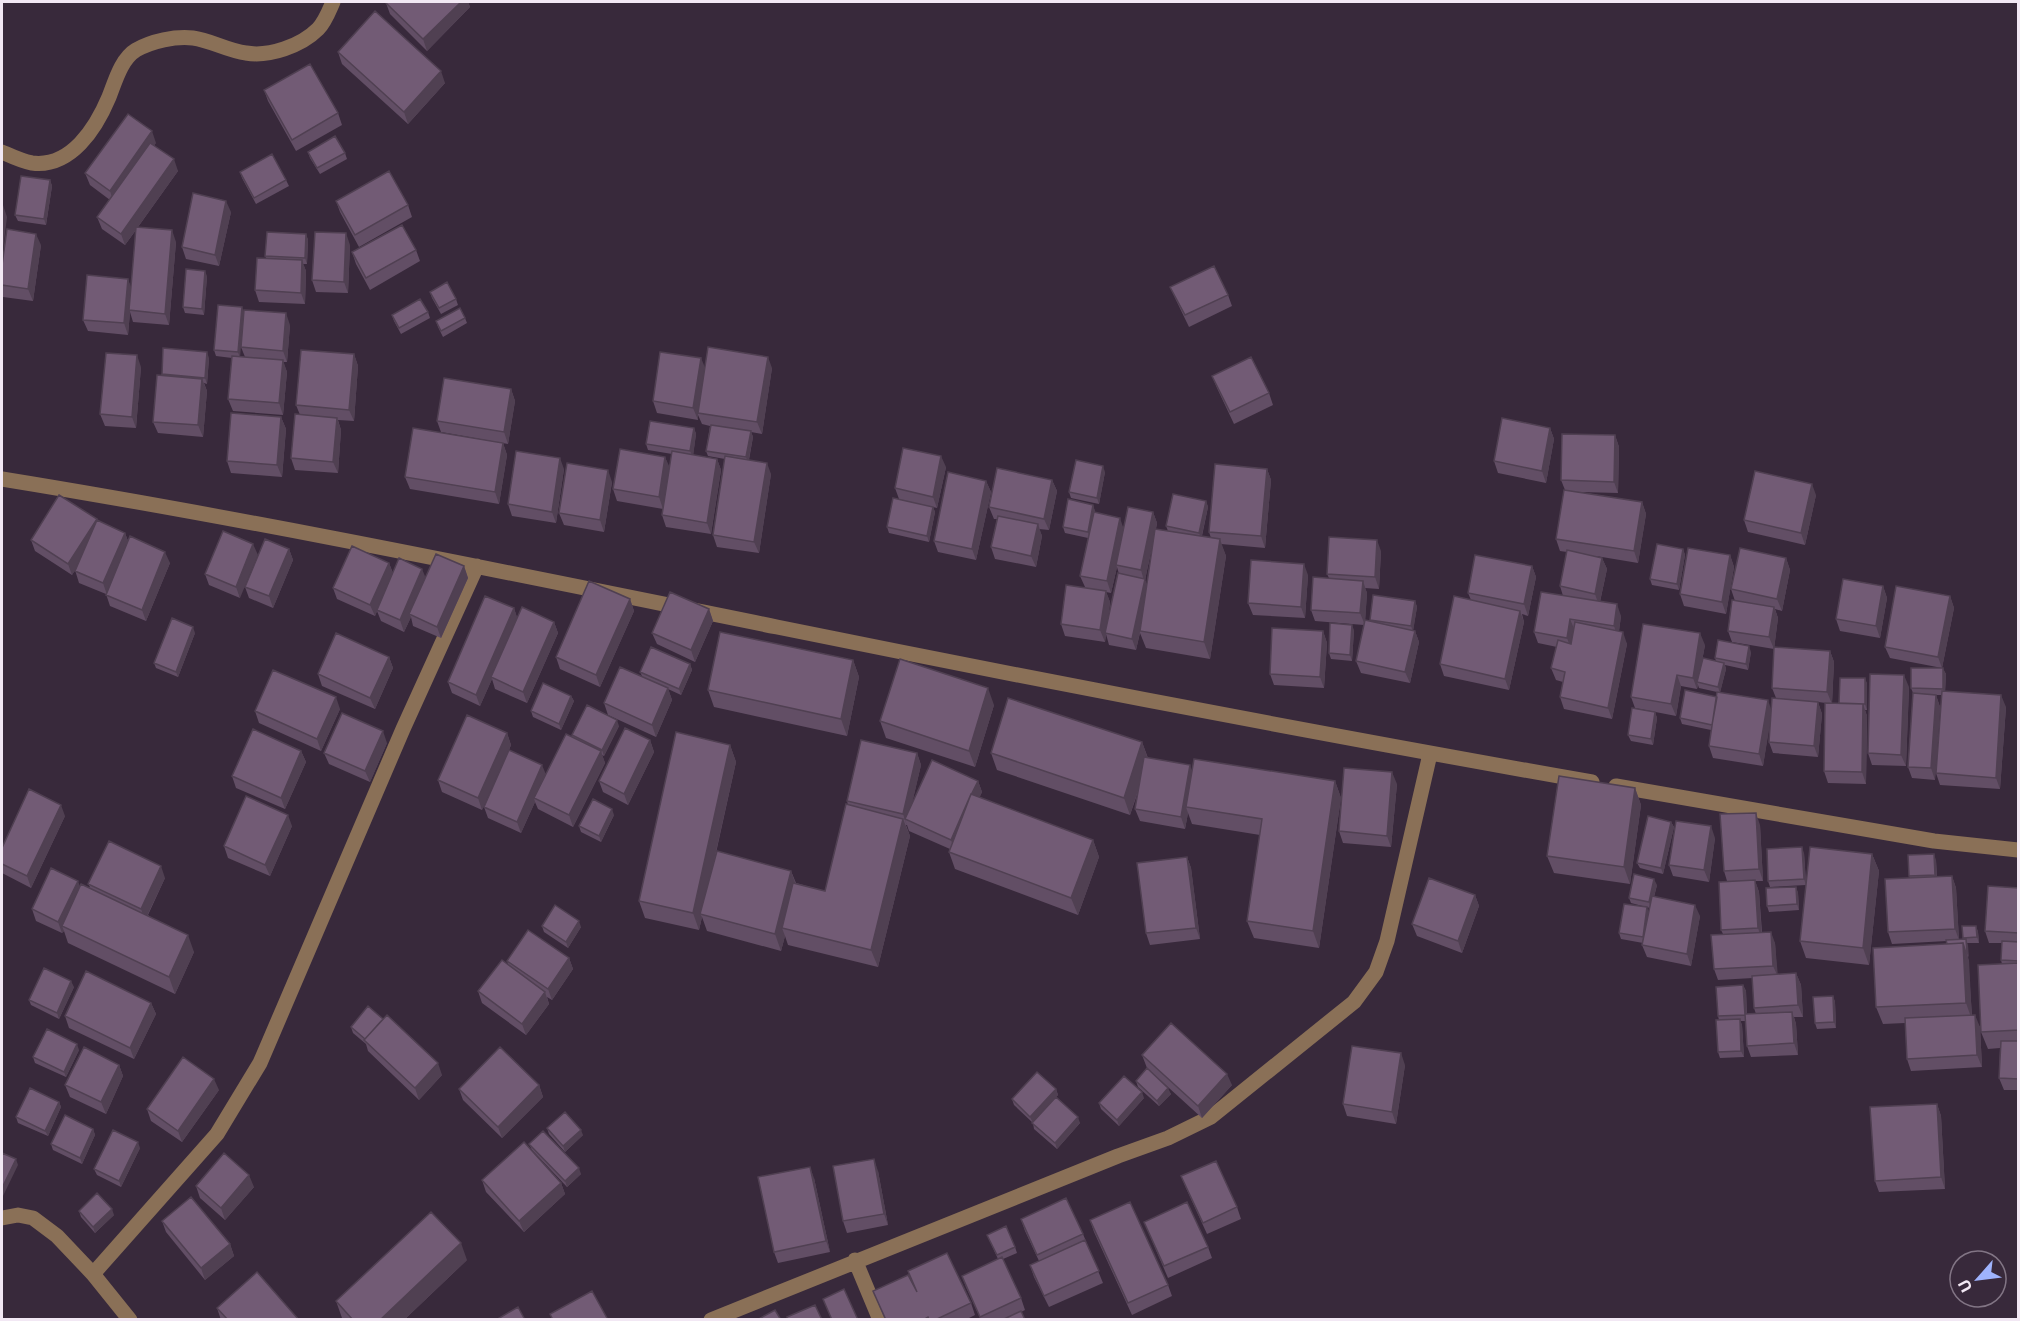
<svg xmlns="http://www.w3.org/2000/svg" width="2020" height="1321" viewBox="0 0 2020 1321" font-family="'Open Sans',sans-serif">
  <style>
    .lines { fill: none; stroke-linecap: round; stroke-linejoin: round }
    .minor { stroke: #8a7057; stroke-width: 15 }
    .wall { fill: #624e65; fill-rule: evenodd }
    .shaded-wall { fill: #504052 }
    .building { fill: #725b75; stroke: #504052; stroke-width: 1.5 }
  </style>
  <rect width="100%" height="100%" fill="#38293b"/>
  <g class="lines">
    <path class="minor" d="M2 152C11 156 21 161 32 163 71 168 96 128 109 97 115 82 121 59 136 50 152 41 175 36 193 38 210 40 228 51 246 53 269 57 301 46 318 29 325 22 329 11 333 2
      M2 479C261 521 519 575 777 627 1048 682 1320 734 1592 782
      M1616 786 1934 841 2018 850
      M2 1218 18 1215 33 1218 57 1236 93 1274 130 1320
      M855 1260 880 1320
      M93 1274 217 1134 260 1063 403 729 477 566
      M711 1320 1118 1156 1168 1138 1211 1117 1354 1002 1376 972 1387 941 1430 754"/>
  </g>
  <path class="wall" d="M387 2H468L470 7 427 51 390 14 386 3Z
    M338 52 445 83 408 124 342 64Z
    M264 90 338 113 342 125 296 151 268 101Z
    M156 143 154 145 178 171 138 227 176 242 169 325 133 322 130 312 128 335 88 331 83 320 128 279 131 289 136 230 125 245 102 229 97 217 110 200 90 185 85 173Z
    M308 152 345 153 347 159 320 174 310 158Z
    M240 172 286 180 289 186 256 204 242 178Z
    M50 180 52 186 46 225 18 221 15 215Z
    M336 201 408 205 412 217 359 247 340 212Z
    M231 212 219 266 186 259 182 247Z
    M306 234 308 240 307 264H303L306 271 305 304 259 302 255 290 266 258 265 256Z
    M41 245 33 301 3 297 2 293V265Z
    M350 245 348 293 316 292 312 280Z
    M416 250 420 261 370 290 356 264 352 252Z
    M207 276 204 315 185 313 183 307Z
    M1170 287 1228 295 1232 306 1189 327 1175 298Z
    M430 292 456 299 458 305 441 314 432 298Z
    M218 305 240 356 245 357 241 347 290 325 287 362H283L287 372 283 415 233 411 228 399 232 358 216 356 214 350Z
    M428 312 430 318 401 334 394 321 392 315Z
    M465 318 467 323 443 337 438 327 436 321Z
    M354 354 358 366 354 421 338 420 341 430 338 473 295 470 291 458 300 415 296 405Z
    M209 358 207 384 204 383 207 391 203 437 158 433 153 422 162 376V374Z
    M141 367 136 428 105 426 100 414Z
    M705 367 772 368 762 434 751 432 753 437 749 460 771 474 759 553 717 547 713 535 725 459 708 456 706 451 710 426 702 424 698 415V420L657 413 653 401Z
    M1212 376 1269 393 1273 405 1234 424 1217 388Z
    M511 389 515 401 508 444 441 432 437 421Z
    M281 417 286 429 282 477 231 473 227 461Z
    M694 428 696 434 693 455 717 459 721 470 711 534 666 527 662 515 663 509 617 501 613 489 665 457 669 468 672 454 648 450 646 444Z
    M1550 428 1554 439 1546 483 1498 473 1494 461Z
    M1615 435 1619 447 1618 493 1580 492 1642 502 1646 514 1638 563 1596 556 1602 558 1607 569 1600 602 1621 616 1619 631 1627 644 1612 719 1564 709 1560 697 1563 682 1556 680 1551 668 1557 647 1538 643 1534 632 1563 596 1560 586 1567 552 1560 551 1556 539 1565 490 1561 480Z
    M503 443 507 455 499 504 410 489 405 477Z
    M946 467 937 508 933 507 935 512 929 542 889 533 887 527 899 499 895 488Z
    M564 469 556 523 512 516 508 504Z
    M1267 469 1271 480 1265 548 1221 544 1226 556 1210 659 1146 648 1140 633 1136 650 1109 645 1106 634 1105 642 1065 636 1061 624 1085 587 1080 576 1088 538 1065 533 1063 527 1093 505 1095 512 1123 527 1153 512 1157 523 1156 529 1168 531 1166 526 1206 501 1208 507 1202 536 1211 538 1209 532ZM1154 538 1147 585 1145 580ZM1117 567 1119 574 1107 626 1110 602 1106 592 1111 593Z
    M1105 472 1099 504 1071 498 1069 492Z
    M1052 480 1057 491 1049 530 1039 529 1042 536 1036 567 995 559 991 547 997 519H994L989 507Z
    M986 481 991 492 976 560 938 552 934 541Z
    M612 482 604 532 564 525 559 513Z
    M1816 495 1805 545 1748 532 1744 520Z
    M97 519V520L125 533 128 541 170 563 146 621 110 606 106 594 79 583 75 570 72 575 35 551 31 540Z
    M223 531 240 598 209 585 205 574Z
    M289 549 293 560 273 608 249 598 245 587Z
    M1683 549 1685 555 1679 590 1652 585 1650 579Z
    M1381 551 1379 589 1365 588 1367 593 1365 620 1370 621 1415 601 1417 607 1413 630 1415 631 1419 642 1410 683 1361 673 1356 661 1364 625 1315 621 1311 610 1329 578 1327 574Z
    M1730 555 1734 567 1726 614 1684 606 1680 594Z
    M1786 558 1790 570 1782 611 1775 609 1778 618 1774 649 1732 642 1728 631 1735 601 1731 589Z
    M389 563 393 573 425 578 464 566 468 578 441 638 413 626 411 617 404 632 381 621 377 611 375 616 337 599 333 588Z
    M1532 566 1536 577 1528 616 1522 614 1524 622 1509 690 1444 676 1440 664 1471 600 1468 593Z
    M1308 575 1305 618 1253 615 1248 603Z
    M1883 586 1887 598 1880 638 1840 631 1836 619Z
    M1950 596 1954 608 1942 668 1946 674 1945 691 2006 707 2000 789 1940 785 1936 773 1942 695H1929H1936L1940 707 1935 780 1912 778 1908 767 1913 693 1911 688 1942 668 1890 658 1885 647Z
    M630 599 634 611 600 687 560 669 556 657Z
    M514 608 517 618 554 622 558 633 527 703 495 689 492 679 480 706 452 693 448 682Z
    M709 609 713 621 695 662 657 644 652 633Z
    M1354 630 1352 661 1331 659 1329 653Z
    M1323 631 1327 643 1324 688 1274 685 1270 674Z
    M195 633 178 677 156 668 154 663Z
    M1705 645 1702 661H1716L1715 658 1751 652 1748 670 1725 665 1726 669 1720 692 1771 710 1776 698 1772 688 1830 651 1834 662 1832 703H1839L1865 678 1867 684V710H1865L1867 716 1866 784 1828 783 1824 771 1826 703 1818 702 1822 714 1818 757 1773 753 1769 742 1770 721 1763 766 1713 758 1709 746 1711 730 1682 724 1680 718 1717 697V692L1699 688 1698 685 1697 689 1681 686 1676 716 1635 708 1631 697Z
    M389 657 393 668 375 709 322 686 318 674Z
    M853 660 859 677 847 736 714 707 708 690Z
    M690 664 692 670 681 695 668 689 672 700 656 737 608 715 604 703 642 676 640 672Z
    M1909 687 1906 766 1872 765 1868 753Z
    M571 696 574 701 561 730 533 717 531 711Z
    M994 705 975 767 886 738 880 721Z
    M340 709 321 751 259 723 255 711Z
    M1655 712 1657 718 1653 745 1631 741 1628 735Z
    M619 726 604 756 602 755 605 763 573 827 538 809 535 802 521 833 488 818 484 807 506 755 482 810 442 792 438 780 507 733 511 745 509 750 546 774 572 737V735Z
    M650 740 654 752 628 805 603 792 599 781Z
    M1142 742 1148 758 1192 770 1335 781 1341 798 1319 948 1254 938 1247 921 1260 835 1192 824 1188 813 1185 829 1140 821 1135 809 1139 789 1130 815 997 770 991 753Z
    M387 743 370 782 329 764 324 753Z
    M730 745 736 762 714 862 791 871 796 883 825 891 848 805 847 801 917 753 921 765 912 803 978 781 982 792 979 798 1093 840 1099 857 1078 915 955 869 949 852 950 849 909 831 907 825H906L910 836 878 967 788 945 785 936 781 951 707 931 702 917 699 930 645 918 639 901Z
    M301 751 306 762 285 809 236 788 232 776Z
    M1397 784 1391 847 1343 843 1339 831Z
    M1635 788 1641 805 1630 884 1554 873 1547 856Z
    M614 815 601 842 581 832 579 826Z
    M65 816 31 888 2 873V848Z
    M1671 822 1674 827 1663 874 1640 868 1637 863Z
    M1760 825 1763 881H1755L1759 892 1762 932 1775 943 1777 974 1796 973 1801 985 1803 1017H1794L1796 1024 1798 1055 1751 1057 1747 1046 1746 1021H1740L1742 1025 1744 1057 1720 1058 1718 1052 1719 1020 1718 1016 1743 985 1746 991 1747 1014H1756L1754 1008 1753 978 1718 980 1714 969 1723 934 1721 930 1727 881 1724 871Z
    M292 826 270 876 228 858 224 846Z
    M1715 838 1709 882 1673 876 1669 865Z
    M1804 853 1806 882 1872 854 1879 871 1869 965 1806 958 1800 941 1806 885 1770 887 1768 881Z
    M1187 857 1191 868 1200 939 1150 945 1146 933Z
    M1936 860 1937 877 1952 876 1956 888 1959 940 1964 939 1963 938 1976 926 1978 932 1979 943H1967L1972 1016 1980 1027 1982 1067 1911 1071 1907 1059 1905 1023 1883 1024 1876 1007 1947 944V941L1892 944 1888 932 1910 878 1909 876Z
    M165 878 148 915 194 952 175 994 68 943 64 931 62 933 36 921 32 909 80 887H90L88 884Z
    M1657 885 1654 897 1700 916 1691 966 1647 957 1642 945 1643 943 1621 939 1619 933 1649 912 1650 908 1631 903 1629 898Z
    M1796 887 1798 893 1799 910 1769 912 1767 906Z
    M2019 888V1090H2004L1999 1078 2000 1048 1988 1049 1981 1032 2002 964 2001 960 2002 943H1989L1985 931Z
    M1475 895 1479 906 1462 953 1417 936 1412 924Z
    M542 926 581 927 568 948 544 932Z
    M569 958 573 969 552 1000 547 997 549 1004 526 1035 482 1003 478 991 508 964 507 961Z
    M74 987 59 1019 31 1005 29 1000Z
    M1833 996 1835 1002 1836 1028 1817 1029 1815 1023Z
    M151 1003 156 1014 134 1059 69 1028 65 1016Z
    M351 1027 442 1075 419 1100 368 1051 366 1044 353 1033Z
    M79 1050 66 1077 35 1063 33 1057Z
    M1142 1055 1232 1085 1202 1118 1158 1078 1171 1094 1159 1106 1138 1087 1136 1081 1147 1068Z
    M119 1065 123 1076 106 1114 70 1097 65 1085Z
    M1405 1065 1396 1124 1347 1116 1343 1104Z
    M539 1085 543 1097 502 1138 463 1100 459 1089Z
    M1056 1089 1058 1095 1056 1097 1080 1123 1057 1149 1034 1129 1033 1123 1014 1105 1012 1099Z
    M219 1090 182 1142 151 1121 147 1109Z
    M1144 1098 1119 1126 1101 1109 1099 1103Z
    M59 1102 61 1107 48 1136 18 1123 16 1117Z
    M1937 1104 1941 1116 1945 1189 1879 1192 1875 1181Z
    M547 1128 583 1135 565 1152 549 1134Z
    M93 1129 95 1135 82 1164 53 1150 51 1144Z
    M529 1144 581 1174 567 1187 532 1150Z
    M140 1148 121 1187 97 1175 94 1169Z
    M878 1171 888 1225 847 1233 843 1221Z
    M1181 1176 1237 1207 1241 1219 1207 1234 1186 1188Z
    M814 1178 830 1252 778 1263 774 1252Z
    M482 1180 561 1183 565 1194 524 1232 486 1192Z
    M196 1186 254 1187 225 1220 200 1198Z
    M79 1211 114 1215 95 1233 81 1217Z
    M1021 1219 1083 1234 1103 1283 1049 1307 1034 1277 1030 1265 1039 1261 1025 1231Z
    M1090 1220 1168 1285 1172 1296 1132 1315 1094 1232Z
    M162 1221 230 1244 234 1256 205 1280 166 1232Z
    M1144 1222 1208 1247 1212 1258 1168 1278Z
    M987 1235 1015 1247 1017 1253 1003 1259 1021 1298 1025 1310 1021 1312 1025 1320H981L966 1287 962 1276 998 1259Z
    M467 1260 404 1320H343L342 1318 336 1301Z
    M908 1271 971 1303 975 1315 965 1320H885L873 1291 912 1282Z
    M217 1308 299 1320H221Z"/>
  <path class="shaded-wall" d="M461 2H468L470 7 427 51 423 39Z
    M441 71 445 83 408 124 404 112Z
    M152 131 156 143 114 203 110 191Z
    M174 159 178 171 125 245 121 234Z
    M50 180 52 186 46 225 44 219Z
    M226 201 231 212 219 266 215 255Z
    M3 205 7 217 2 258V217Z
    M172 230 176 242 169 325 165 314Z
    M346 233 350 245 348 293 344 282Z
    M36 234 41 245 33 301 28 289Z
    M306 234 308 240 307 264 305 258Z
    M302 260 306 271 305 304 301 293Z
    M205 271 207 276 204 315 202 309Z
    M128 279 132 290 128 335 124 323Z
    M242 307 244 312 240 358 238 352Z
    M286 313 290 325 287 362 283 351Z
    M207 352 209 358 207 384 205 378Z
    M354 354 358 366 354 421 349 410Z
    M137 355 141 367 136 428 132 417Z
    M768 357 772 368 762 434 757 422Z
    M701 358 706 370 698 413V420L693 408Z
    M283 360 287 372 283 415 279 403Z
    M202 379 207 391 203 437 198 425Z
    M511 389 515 401 508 444 504 432Z
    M281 417 286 429 282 477 277 465Z
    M337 418 341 430 338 473 333 462Z
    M694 428 696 434 693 457 690 451Z
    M1550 428 1554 439 1546 483 1542 471Z
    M751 431 753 437 748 463 746 457Z
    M1615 435 1619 447 1618 493 1614 482Z
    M503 443 507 455 499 504 495 492Z
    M941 456 946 467 937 508 933 497Z
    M665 457 670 468 663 509 659 497Z
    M560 458 564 469 556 523 552 512Z
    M717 459 721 470 711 534 707 523Z
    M767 463 771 474 759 553 754 542Z
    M1103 466 1105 472 1099 504 1097 498Z
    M1267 469 1271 480 1265 548 1261 536Z
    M608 470 612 482 604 532 600 520Z
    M1052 480 1057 491 1049 530 1044 519Z
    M986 481 991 492 976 560 972 549Z
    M1812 484 1816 495 1805 545 1801 533Z
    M1206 501 1208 507 1201 539 1199 533Z
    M1642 502 1646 514 1638 563 1634 551Z
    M1093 505 1095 511 1090 538 1088 532Z
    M933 507 935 512 929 542 927 536Z
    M1153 512 1157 523 1145 580 1149 591 1136 650 1132 639 1144 581 1141 570Z
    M1120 518 1124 530 1116 565 1117 567 1111 593 1107 581Z
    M97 519 101 531 72 575 68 564Z
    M1038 524 1042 536 1036 567 1031 556Z
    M125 533 129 544 107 595 103 583Z
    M1220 539 1226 556 1210 659 1204 642Z
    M1377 540 1381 551 1379 589 1375 577Z
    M253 544 258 555 240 598 236 587Z
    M289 549 293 560 273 608 269 596Z
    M1683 549 1685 555 1679 590 1677 584Z
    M165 552 170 563 146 621 142 610Z
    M1730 555 1734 567 1726 614 1722 602Z
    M1602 558 1607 569 1599 606 1595 594Z
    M1786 558 1790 570 1782 611 1777 599Z
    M389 563 393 574 375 616 370 605Z
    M1304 564 1308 575 1305 618 1301 607Z
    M464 566 468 578 441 638 437 627Z
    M1532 566 1536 577 1528 616 1524 604Z
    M422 569 427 581 409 614 411 617 404 632 400 620Z
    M1363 581 1367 593 1365 625 1360 613Z
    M1883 586 1887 598 1880 638 1876 626Z
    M1106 591 1110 602 1105 642 1100 630Z
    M1950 596 1954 608 1942 668 1938 657Z
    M630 599 634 611 600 687 596 675Z
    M1415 601 1417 607 1413 632 1411 626Z
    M1617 604 1621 616 1618 638 1614 626Z
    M1774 607 1778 618 1774 649 1769 637Z
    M514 608 518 620 491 677 492 679 480 706 476 695Z
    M709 609 713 621 695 662 691 650Z
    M1520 611 1524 622 1509 690 1505 679Z
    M1570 619 1575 631 1571 649 1567 638Z
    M554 622 558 633 527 703 523 692Z
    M1352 625 1354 630 1352 661 1350 655Z
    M193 627 195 633 178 677 176 672Z
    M1323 631 1327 643 1324 688 1320 677Z
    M1415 631 1419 642 1410 683 1405 672Z
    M1623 632 1627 644 1612 719 1608 708Z
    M1700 633 1705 645 1698 682H1697L1698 685 1697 689 1693 678Z
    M1749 646 1751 652 1748 670 1746 664Z
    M1830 651 1834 662 1832 704 1827 692Z
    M389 657 393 668 375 709 370 698Z
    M853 660 859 677 847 736 841 719Z
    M1724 663 1726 669 1720 693 1718 687Z
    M690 664 692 670 681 695 679 689Z
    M1943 668 1946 674 1945 695 1943 689Z
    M1677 675 1681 686 1676 716 1671 704Z
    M1904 675 1909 687 1906 766 1901 755Z
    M1865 678 1867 684V710L1865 704Z
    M668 688 672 700 656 737 652 725Z
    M988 688 994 705 975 767 969 751Z
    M1936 695 1940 707 1935 780 1931 768Z
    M2001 695 2006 707 2000 789 1996 778Z
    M571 696 574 701 561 730 559 724Z
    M336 697 340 709 321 751 317 739Z
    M1768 700 1772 712 1763 766 1759 754Z
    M1818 702 1822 714 1818 757 1814 746Z
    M1863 704 1867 716 1866 784 1862 772Z
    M1655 712 1657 718 1653 745 1651 739Z
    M617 720 619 726 604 756 602 750Z
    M383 731 387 743 370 782 365 771Z
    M507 733 511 745 482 810 478 798Z
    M650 740 654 752 628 805 624 794Z
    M1142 742 1148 759 1130 815 1124 798Z
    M730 745 736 762 702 914H700L702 917 699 930 693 913Z
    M301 751 306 762 285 809 281 798Z
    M601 751 605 763 573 827 569 815Z
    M917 753 921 765 908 821 905 819 907 826 903 814Z
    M542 765 547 777 534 798 535 802 521 833 517 822Z
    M1190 765 1194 777 1186 807 1188 813 1185 829 1181 817Z
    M1392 772 1397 784 1391 847 1387 836Z
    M978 781 982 792 955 852 951 840Z
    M1335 781 1341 798 1319 948 1313 931Z
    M1635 788 1641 805 1630 884 1624 867Z
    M61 805 65 816 31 888 27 876Z
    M612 809 614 815 601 842 599 836Z
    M1756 813 1760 825 1763 881 1759 869Z
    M288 815 292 826 270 876 265 865Z
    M903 819 910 836 878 967 871 950Z
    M1671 822 1674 827 1663 874 1661 868Z
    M1711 826 1715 838 1709 882 1704 870Z
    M1093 840 1099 857 1078 915 1071 898Z
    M1802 847 1804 853 1806 885 1804 879Z
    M1872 854 1879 871 1869 965 1863 948Z
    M1934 854 1936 860 1937 881 1935 875Z
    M1187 857 1191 868 1200 939 1196 928Z
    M161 866 165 878 145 920 141 909Z
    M791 871 797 888 782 928 785 936 781 951 775 934Z
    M1952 876 1956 888 1959 940 1955 929Z
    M1654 879 1657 885 1651 908 1649 902Z
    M1755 880 1759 892 1762 940 1758 928Z
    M78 881 82 892 62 926 64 931 62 933 58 922Z
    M1796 887 1798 893 1799 910 1797 904Z
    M1475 895 1479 906 1462 953 1458 941Z
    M1695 905 1700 916 1691 966 1687 954Z
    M1647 907 1649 913 1645 943 1643 937Z
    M579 921 581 927 568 948 566 942Z
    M1976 926 1978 932 1979 943 1977 937Z
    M1771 932 1775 943 1778 977 1773 966Z
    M188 935 194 952 175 994 169 977Z
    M1966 939 1968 945 1969 958 1967 953Z
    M1963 943 1969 960 1972 1020 1966 1003Z
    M569 958 573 969 552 1000 548 989Z
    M1796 973 1801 985 1803 1017 1798 1005Z
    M71 981 74 987 59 1019 57 1013Z
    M1743 985 1746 991 1747 1021 1745 1015Z
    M545 992 549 1004 526 1035 522 1024Z
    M1833 996 1835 1002 1836 1028 1834 1022Z
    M151 1003 156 1014 134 1059 130 1048Z
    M1792 1012 1796 1024 1798 1055 1794 1043Z
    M1975 1015 1980 1027 1982 1067 1977 1055Z
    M1740 1019 1742 1025 1744 1057 1741 1051Z
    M77 1044 79 1050 66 1077 64 1072Z
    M1401 1053 1405 1065 1396 1124 1392 1112Z
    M438 1063 442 1075 419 1100 415 1088Z
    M119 1065 123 1076 106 1114 101 1102Z
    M1227 1074 1232 1085 1202 1118 1198 1106Z
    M214 1079 219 1090 182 1142 178 1131Z
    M539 1085 543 1097 502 1138 498 1127Z
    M1168 1088 1171 1094 1159 1106 1157 1101Z
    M1056 1089 1058 1095 1033 1123 1030 1117Z
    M1142 1092 1144 1098 1119 1126 1117 1120Z
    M59 1102 61 1107 48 1136 45 1131Z
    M1937 1104 1941 1116 1945 1189 1941 1177Z
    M1078 1117 1080 1123 1057 1149 1055 1143Z
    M93 1129 95 1135 82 1164 80 1158Z
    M581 1130 583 1135 565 1152 563 1146Z
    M138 1142 140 1148 121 1187 119 1181Z
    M16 1159 18 1165 3 1196 2 1188Z
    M874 1159 878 1171 888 1225 884 1214Z
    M810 1167 814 1178 830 1252 826 1241Z
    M579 1168 581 1174 567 1187 565 1181Z
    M249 1175 254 1187 225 1220 221 1208Z
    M561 1183 565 1194 524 1232 519 1221Z
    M112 1209 114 1215 95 1233 93 1227Z
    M461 1243 467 1260 404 1320H380Z
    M230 1244 234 1256 205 1280 201 1268Z"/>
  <path class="building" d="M387 2H461L423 39 386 3Z
    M375 11 441 71 404 112 338 52Z
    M310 64 338 113 292 140 264 90Z
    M128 114 152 131 110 191 85 173Z
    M335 136 345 153 317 168 308 152Z
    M150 143 174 159 121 234 97 217Z
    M272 154 286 180 254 198 240 172Z
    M389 171 408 205 355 235 336 201Z
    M21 176 50 180 44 219 15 215Z
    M193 193 226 201 215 255 182 247Z
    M402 225 416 250 366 278 352 252Z
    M136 227 172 230 165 314 129 310Z
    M7 229 36 234 28 289 2 285V265Z
    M267 232 306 234 305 258 265 256Z
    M315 232 346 233 344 282 312 280Z
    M257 258 302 260 301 293 255 290Z
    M1214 266 1228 295 1185 315 1170 287Z
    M186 269 205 271 202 309 183 307Z
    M87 275 128 279 124 323 83 320Z
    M447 282 456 299 439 308 430 292Z
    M420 299 428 312 399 328 392 315Z
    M218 305 242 307 238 352 214 350Z
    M460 308 465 318 441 331 436 321Z
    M244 310 286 313 283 351 241 347Z
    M708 347 768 357 757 422 698 413Z
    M163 348 207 352 205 378 162 374Z
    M301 350 354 354 349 410 296 405Z
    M660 352 701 358 693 408 653 401Z
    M106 353 137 355 132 417 100 414Z
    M232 356 283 360 279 403 228 399Z
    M1251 357 1269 393 1230 412 1212 376Z
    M157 375 202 379 198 425 153 422Z
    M444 378 511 389 504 432 437 421Z
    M231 413 281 417 277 465 227 461Z
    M295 414 337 418 333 462 291 458Z
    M1502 418 1550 428 1542 471 1494 461Z
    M650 421 694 428 690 451 646 444Z
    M711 425 751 431 746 457 706 451Z
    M413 428 503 443 495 492 405 477Z
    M1562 434 1615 435 1614 482 1561 480Z
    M903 448 941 456 933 497 895 488Z
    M620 449 665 457 659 497 613 489Z
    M516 451 560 458 552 512 508 504Z
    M672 451 717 459 707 523 662 515Z
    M725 456 767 463 754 542 713 535Z
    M1076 460 1103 466 1097 498 1069 492Z
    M567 463 608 470 600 520 559 513Z
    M1215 464 1267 469 1261 536 1209 532Z
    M997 468 1052 480 1044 519 989 507Z
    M1755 471 1812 484 1801 533 1744 520Z
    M948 472 986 481 972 549 934 541Z
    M1564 490 1642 502 1634 551 1556 539Z
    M1173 494 1206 501 1199 533 1166 526Z
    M59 495 97 519 68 564 31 540Z
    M893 498 933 507 927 536 887 527Z
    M1068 499 1093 505 1088 532 1063 527Z
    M1128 507 1153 512 1141 570 1116 565Z
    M1094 512 1120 518 1107 581 1080 576Z
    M998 516 1038 524 1031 556 991 547Z
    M97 520 125 533 103 583 75 571Z
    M1155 529 1220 539 1204 642 1140 631Z
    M223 531 253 544 236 587 205 574Z
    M130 536 165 552 142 610 106 595Z
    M1329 537 1377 540 1375 577 1327 574Z
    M265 539 289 549 269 596 245 587Z
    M1657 544 1683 549 1677 584 1650 579Z
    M352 546 389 563 370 605 333 588Z
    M1688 548 1730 555 1722 602 1680 594Z
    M1740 548 1786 558 1777 599 1731 589Z
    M1567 550 1602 558 1595 594 1560 586Z
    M436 554 464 566 437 627 409 614Z
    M1475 555 1532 566 1524 604 1468 593Z
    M399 558 422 569 400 620 377 610Z
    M1251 560 1304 564 1301 607 1248 603Z
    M1118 573 1145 579 1132 639 1105 633Z
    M1313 577 1363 581 1360 613 1311 610Z
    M1843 579 1883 586 1876 626 1836 619Z
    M589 581 630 599 596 675 556 657Z
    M1066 585 1106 591 1100 630 1061 624Z
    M1896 586 1950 596 1938 657 1885 647Z
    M670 592 709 609 691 650 652 633Z
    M1541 592 1617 604 1614 626 1570 619 1567 638 1534 632Z
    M1373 595 1415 601 1411 626 1370 620Z
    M485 596 514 608 476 695 448 682Z
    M1454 596 1520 611 1505 679 1440 664Z
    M1732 600 1774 607 1769 637 1728 631Z
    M522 607 554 622 523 692 491 677Z
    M172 618 193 627 176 672 154 663Z
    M1365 620 1415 631 1405 672 1356 661Z
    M1575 622 1623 632 1608 708 1560 697 1565 672 1551 668 1558 640 1571 644Z
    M1330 623 1352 625 1350 655 1329 653Z
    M1643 624 1700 633 1693 678 1677 675 1671 704 1631 697Z
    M1272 628 1323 631 1320 677 1270 674Z
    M720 632 853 660 841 719 708 690Z
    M336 633 389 657 370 698 318 674Z
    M1718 640 1749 646 1746 664 1715 658Z
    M651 647 690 664 679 689 640 672Z
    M1774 647 1830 651 1827 692 1772 688Z
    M1703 658 1724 663 1718 687 1697 682Z
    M900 659 988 688 969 751 880 721Z
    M620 667 668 688 652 725 604 703Z
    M1911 668H1943V689L1911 688Z
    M273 670 336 697 317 739 255 711Z
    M1870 674 1904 675 1901 755 1868 753Z
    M1840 678H1865V704L1839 703Z
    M543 683 571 696 559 724 531 711Z
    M1685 690 1717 697 1712 725 1680 718Z
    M1942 691 2001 695 1996 778 1936 773Z
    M1717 692 1768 700 1759 754 1709 746Z
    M1913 693 1936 695 1931 768 1908 767Z
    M1008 698 1142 742 1124 798 991 753Z
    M1772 698 1818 702 1814 746 1769 742Z
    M1825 703 1863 704 1862 772 1824 771Z
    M587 705 617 720 602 750 572 735Z
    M1632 708 1655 712 1651 739 1628 735Z
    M342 713 383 731 365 771 324 753Z
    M467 715 507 733 478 798 438 780Z
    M625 728 650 740 624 794 599 781Z
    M253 729 301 751 281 798 232 776Z
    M676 732 730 745 693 913 639 901Z
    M566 734 601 751 569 815 534 798Z
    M861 740 917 753 903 814 847 801Z
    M509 750 542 765 517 822 484 807Z
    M1144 757 1190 765 1181 817 1135 809Z
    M1194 759 1335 781 1313 931 1247 921 1262 819 1186 807Z
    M932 760 978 781 971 795V794L951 840 905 819Z
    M1344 768 1392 772 1387 836 1339 831Z
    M1559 776 1635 788 1624 867 1547 856Z
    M29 789 61 805 27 876 2 864V848Z
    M971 794 1093 840 1071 898 949 852Z
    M246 796 288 815 265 865 224 846Z
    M593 799 612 809 599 836 579 826Z
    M846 804 903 819 871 950 782 928 793 883 825 891Z
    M1756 813 1759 869 1724 871 1720 814Z
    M1648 816 1671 822 1661 868 1637 863Z
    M1676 821 1711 826 1704 870 1669 865Z
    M109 841 161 866 141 909 88 884Z
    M1802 847 1804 879 1768 881 1767 849Z
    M1810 847 1872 854 1863 948 1800 941Z
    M717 851 791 871 775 934 700 914Z
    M1934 854 1935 875 1909 876 1908 855Z
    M1187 857 1196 928 1146 933 1137 863Z
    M51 868 78 881 58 922 32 909Z
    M1634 874 1654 879 1649 902 1629 898Z
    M1952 876 1955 929 1888 932 1885 879Z
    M1429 878 1475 895 1458 941 1412 924Z
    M1755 880 1758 928 1721 930 1719 882Z
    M81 884 188 935 169 977 62 926Z
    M1988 886 2019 888V933L1985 931Z
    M1796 887 1797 904 1767 906 1766 888Z
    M1652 896 1695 905 1687 954 1642 945Z
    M1624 904 1647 907 1643 937 1619 933Z
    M555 905 579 921 566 942 542 926Z
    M1962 926H1976L1977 937 1963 938Z
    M528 930 569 958 548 989 507 961Z
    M1771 932 1773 966 1714 969 1711 935Z
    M1966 939 1967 953H1966L1963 943 1947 944 1946 940Z
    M2002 941 2019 942V961L2001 960Z
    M1963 943 1966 1003 1876 1007 1873 948Z
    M502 960 545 992 522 1024 478 991Z
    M2019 963V1030L1981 1032 1978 965Z
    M44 968 71 981 57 1013 29 1000Z
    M86 971 151 1003 130 1048 65 1016Z
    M1796 973 1798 1005 1754 1008 1752 976Z
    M1743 985 1745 1015 1718 1016 1716 987Z
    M1833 996 1834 1022 1815 1023 1813 997Z
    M368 1006 383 1019 365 1039 351 1027Z
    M1792 1012 1794 1043 1747 1046 1745 1014Z
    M387 1015 438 1063 415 1088 364 1040Z
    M1975 1015 1977 1055 1907 1059 1905 1018Z
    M1740 1019 1741 1051 1718 1052 1716 1020Z
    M1171 1023 1227 1074 1198 1106 1142 1055Z
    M47 1029 77 1044 64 1072 33 1057Z
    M2001 1041H2019V1079L1999 1078Z
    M1352 1046 1401 1053 1392 1112 1343 1104Z
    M84 1047 119 1065 101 1102 65 1085Z
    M500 1047 539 1085 498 1127 459 1089Z
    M183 1057 214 1079 178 1131 147 1109Z
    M1147 1068 1168 1088 1157 1101 1136 1081Z
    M1037 1072 1056 1089 1030 1117 1012 1099Z
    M1124 1076 1142 1092 1117 1120 1099 1103Z
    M30 1088 59 1102 45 1131 16 1117Z
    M1056 1097 1078 1117 1055 1143 1032 1123Z
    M1937 1104 1941 1177 1875 1181 1870 1107Z
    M565 1112 581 1130 563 1146 547 1128Z
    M65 1115 93 1129 80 1158 51 1144Z
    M113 1130 138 1142 119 1181 94 1169Z
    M543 1131 579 1168 565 1181 529 1144Z
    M524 1142 561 1183 519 1221 482 1180Z
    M2 1153 16 1159 2 1188Z
    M224 1153 249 1175 221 1208 196 1186Z
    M874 1159 884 1214 843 1221 833 1166Z
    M1216 1161 1237 1207 1203 1223 1181 1176Z
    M810 1167 826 1241 774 1252 758 1177Z
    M97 1193 112 1209 93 1227 79 1211Z
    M191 1197 230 1244 201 1268 162 1221Z
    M1066 1198 1083 1234 1037 1255 1021 1219Z
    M1130 1202 1168 1285 1128 1303 1090 1220Z
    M1187 1202 1208 1247 1164 1266 1144 1222Z
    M431 1212 461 1243 380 1320H353L336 1301Z
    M1006 1226 1015 1247 997 1255 987 1235Z
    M1085 1240 1099 1271 1044 1296 1030 1265Z
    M947 1253 971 1303 935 1320H929L928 1317 923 1320H886L873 1291 908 1275 917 1292 908 1271Z
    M1002 1257 1021 1298 980 1317 962 1276Z
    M257 1272 299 1320H228L217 1308Z
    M844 1289 858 1320H832L823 1299Z
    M592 1291 608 1320H553L550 1314Z
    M815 1305 822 1320H788L787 1317Z
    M518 1307 525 1320H496Z
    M775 1310 781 1320H757Z
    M1021 1311 1025 1320H1002Z"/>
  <rect width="2020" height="1321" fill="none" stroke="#f2e8f4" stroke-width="6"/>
  <g transform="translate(1978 1279) rotate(242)"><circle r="28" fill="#38293b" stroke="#827585" stroke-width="1.5"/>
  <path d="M0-4.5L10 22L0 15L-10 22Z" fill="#9fb3fd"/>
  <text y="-9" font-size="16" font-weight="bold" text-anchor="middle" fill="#f2e8f4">U</text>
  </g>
</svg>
